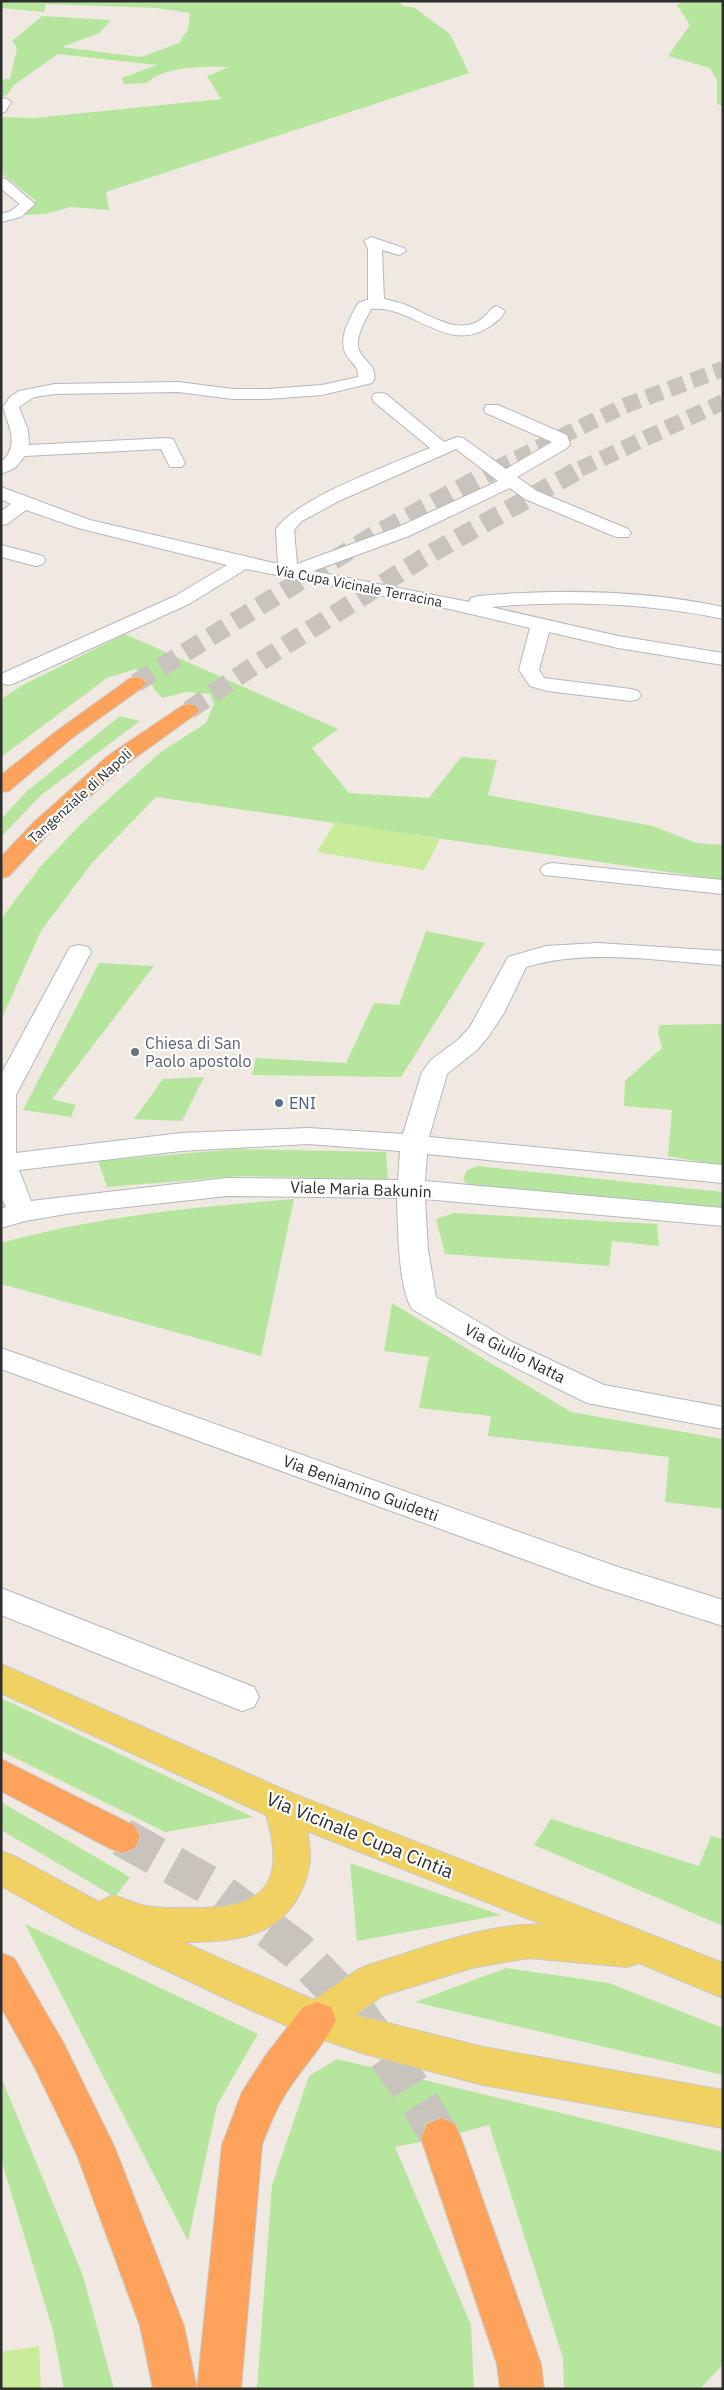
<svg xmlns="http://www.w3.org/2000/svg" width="724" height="2390" viewBox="0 0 724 2390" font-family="'IBM Plex Sans',sans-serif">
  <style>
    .green { fill: #b6e59e }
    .pitch { fill: #c9ec9a }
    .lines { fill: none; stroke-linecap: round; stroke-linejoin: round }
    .highway-tunnel-far2 { stroke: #c8c4bd; stroke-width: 16; stroke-dasharray: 16 8; stroke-linecap: butt }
    .highway-tunnel-far1 { stroke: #c8c4bd; stroke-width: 19; stroke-dasharray: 19 10; stroke-linecap: butt }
    .highway-tunnel { stroke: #c8c4bd; stroke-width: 39; stroke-dasharray: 39 19; stroke-linecap: butt }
    .minor-casing { stroke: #b4b7c1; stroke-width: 2 }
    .major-casing { stroke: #c9c9c9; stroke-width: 2 }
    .highway-casing { stroke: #c9c9c9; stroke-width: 2 }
    .minor { fill: #fff; fill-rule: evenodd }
    .major { fill: #f2d163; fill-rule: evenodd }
    .highway { fill: #ffa35c; fill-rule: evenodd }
    .worship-dot { fill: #6b7280; stroke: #fff; stroke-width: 2 }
    .service-dot { fill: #5c6f8a; stroke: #fff; stroke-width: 2 }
    .labels { text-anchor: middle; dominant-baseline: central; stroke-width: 4.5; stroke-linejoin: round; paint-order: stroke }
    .far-street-label { font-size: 14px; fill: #2e2e2e; stroke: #fff }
    .worship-label { font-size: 16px; fill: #5b616d; stroke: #fff; text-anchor: start }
    .service-label { font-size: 16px; fill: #4e5e75; stroke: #fff; text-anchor: start }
    .street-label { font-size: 16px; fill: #2e2e2e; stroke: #fff }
    .near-street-label { font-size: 19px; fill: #2e2e2e; stroke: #fff }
  </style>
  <rect width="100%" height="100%" fill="#efe9e1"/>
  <path class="green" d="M1 1H397L404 6 415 8 450 34 469 73 106 192 109 210 71 207 45 214 24 215 36 201 1 173V117L35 118 221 99 207 76 229 67C207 66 162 66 147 83L124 84 122 78 157 65 58 54 14 85 7 95 1 97V80L10 79 17 48 12 41 42 16 111 20 99 33 62 47 141 57 179 43 188 29 190 13 157 8 46 4 44 12 1 8Z
    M683 1H723V106L717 104V80L710 68 668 56 690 25 677 5Z
    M125 634 338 729 312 748 349 793 429 798 461 757 497 760 488 795 653 826 696 843 723 845V880L156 797 92 863 41 931 1 1020V919L41 866 83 822 161 752 206 723 214 704 210 694 186 692 162 698 154 689 148 675 136 669 107 678 1 757V699L23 685Z
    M120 716 140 721 40 796 1 837V819L26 792Z
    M426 931 485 943 401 1077 252 1075 256 1058 346 1063 374 1003 399 1005Z
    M99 963 154 966 52 1099 76 1105 71 1117 23 1110Z
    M723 1024V1166L668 1156 672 1110 624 1106 625 1081 662 1048 658 1033 660 1025Z
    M204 1077 182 1121 134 1119 163 1079Z
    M237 1149 386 1152 388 1180 242 1176 107 1187 98 1161Z
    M478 1166 723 1192V1211L482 1188 466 1183 463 1179 467 1170Z
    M294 1199 261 1356 1 1284V1243C97 1216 196 1207 294 1199Z
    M454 1213 657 1224 659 1246 612 1241 609 1266 445 1254 436 1219Z
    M392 1303 571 1412 723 1439V1509L665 1502 669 1457 488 1436 491 1416 419 1408 429 1357 384 1351Z
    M1 1698 253 1817 165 1832 1 1751Z
    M1 1802 130 1877 115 1897 1 1830Z
    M551 1819 699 1866 711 1836 723 1839V1926L534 1845Z
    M350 1863 501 1915 357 1941Z
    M25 1924 258 2034 217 2105 188 2241Z
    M506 1968 609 1983 723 2028V2075L415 2002Z
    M337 2059 723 2152V2364L700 2389H564L563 2358 489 2125 441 2138 395 2147 471 2325 474 2389H257L272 2185 309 2076Z
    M1 2077 83 2276 114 2389H64L53 2331 1 2159Z"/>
  <path class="pitch" d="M335 822 440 839 424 870 317 852Z
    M39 2346 41 2389H1V2352Z"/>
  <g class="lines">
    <path class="highway-tunnel-far2" d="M495 469 624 406 723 369
      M580 469 723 402"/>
    <path class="highway-tunnel-far1" d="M136 683 371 537 498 468
      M189 710 258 663 423 558 582 468"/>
    <path class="highway-tunnel" d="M122 1837 212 1887 298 1951 354 2009 408 2084 441 2138"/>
    <defs>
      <path id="minor" d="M5 98 11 102 5 112 1 113V99Z
        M1 178 6 179 35 204 21 217 1 222V214L11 211 20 204 1 189Z
        M371 237 404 248 406 251 399 255 382 250 384 299C391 301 399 302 406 305 435 317 467 343 492 308L497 306 505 311C501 319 496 322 489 327 447 355 412 304 371 309 366 319 354 338 359 350 364 362 377 365 374 380L372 383 322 395 267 399H233L178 392 55 394 34 397 19 407 28 430 29 445 167 438 173 439 185 463 182 467H170L161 449 25 456 15 468 1 474V462C20 446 9 427 3 407L10 397 19 391 55 384 178 382 233 389H267L322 385 358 377C359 369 355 366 350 360 335 343 348 322 357 305L360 302 368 300V249L364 241Z
        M380 393 386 394 444 442 457 437 463 438 506 469 552 442 486 413 484 409 486 405H498L567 435 570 444 567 448 517 477 537 491 628 529 631 533 628 537H616L525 499 510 488 409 536 313 571 469 602 471 598 478 596C558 589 644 590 723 607V619C650 603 565 600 491 607L618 636 723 653V665L618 648 549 632 539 670 544 678 631 689 638 691 641 695 638 699 631 701 547 691 530 686 519 670 530 628 454 610 246 569 189 604 15 683 8 685 1 683V674L175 596 227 565 78 528 26 510 7 524 1 525V511L11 504 1 499V487L90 520 278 564 276 529C297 498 392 464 430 448L374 402 372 398 374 394ZM456 449 498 481 396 528 297 564 294 530 302 521 339 501Z
        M1 545 43 556 45 560 43 564 36 566 1 557Z
        M552 863 723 880V894L544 875 540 870 544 865Z
        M598 943 723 951V965C660 961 587 948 526 967L504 1013 488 1037 477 1050 447 1074 429 1137 723 1165V1183L427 1154 425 1181 723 1208V1226L425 1199 428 1250 436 1297 512 1342 604 1385 723 1407V1429L587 1403 492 1356 412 1309C398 1287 398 1225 397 1198L227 1196 72 1213 25 1221 1 1228V1209L6 1207 1 1196V1074L70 947 79 945 88 947 91 952 16 1095V1153L181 1133 308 1128 403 1134 422 1072 431 1060 459 1039 470 1027 508 957 546 946ZM308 1144 400 1151 398 1180 227 1178 31 1201 19 1170 181 1151Z
        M1 1348 618 1567 723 1600V1626L597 1586 1 1369Z
        M1 1588 254 1687 259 1697 254 1707 242 1711 1 1615Z"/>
      <path id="major" d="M1 1664 294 1794 723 1963V1998L639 1963 627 1967 529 1958 472 1968 382 1996 356 2015 483 2047 723 2090V2128L483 2085 365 2054 303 2033 240 2005 78 1929 1 1886V1851L14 1856 99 1902 113 1895C124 1898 135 1904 146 1906 165 1909 185 1908 203 1908 270 1906 285 1877 266 1815L1 1693ZM307 1831 544 1925C492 1921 422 1949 371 1964L357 1970 314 2000 183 1942C231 1942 279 1939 301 1891 311 1871 312 1853 307 1831Z"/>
      <path id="highway" d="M136 677 143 679 146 683 143 687 72 738 9 791 1 792V775L58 730 129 679Z
        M189 704 196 706 199 710 196 714 125 765 49 833 9 876 1 878V857L33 823 109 755 182 706Z
        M1 1759 135 1826 140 1837 135 1848 122 1853 109 1848 1 1791Z
        M1 1953 14 1958 63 2042 115 2148 184 2326 197 2389H153L140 2326 77 2155 35 2068 1 2007Z
        M317 2002 331 2007 336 2020C326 2042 309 2060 295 2080 280 2100 271 2121 262 2145L241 2389H197L222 2145 242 2092 266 2055 303 2007Z
        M441 2118 455 2124 461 2138 541 2364 544 2389H500L497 2364 421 2138 427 2124Z"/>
    </defs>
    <use href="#minor" class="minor-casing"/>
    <use href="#major" class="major-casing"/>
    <use href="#highway" class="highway-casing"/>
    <use href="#minor" class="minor"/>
    <use href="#major" class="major"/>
    <use href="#highway" class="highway"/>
  </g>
  <circle class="worship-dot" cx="135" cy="1052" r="5"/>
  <circle class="service-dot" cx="279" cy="1103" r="5"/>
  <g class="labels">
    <g class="far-street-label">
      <text transform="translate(359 586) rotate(11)">Via Cupa Vicinale Terracina</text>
      <text transform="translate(80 796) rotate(-42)">Tangenziale di Napoli</text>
    </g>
    <g class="worship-label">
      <text x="145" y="1043">Chiesa di San<tspan x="145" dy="18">Paolo apostolo</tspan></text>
    </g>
    <g class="service-label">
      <text x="289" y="1103">ENI</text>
    </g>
    <g class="street-label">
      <text transform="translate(361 1189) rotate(2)">Viale Maria Bakunin</text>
      <text transform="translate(515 1353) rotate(27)">Via Giulio Natta</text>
      <text transform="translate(361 1488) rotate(20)">Via Beniamino Guidetti</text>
    </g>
    <g class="near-street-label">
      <text transform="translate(360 1835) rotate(22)">Via Vicinale Cupa Cintia</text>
    </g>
  </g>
  <rect width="724" height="2390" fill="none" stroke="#2e2e2e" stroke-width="5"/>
</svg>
